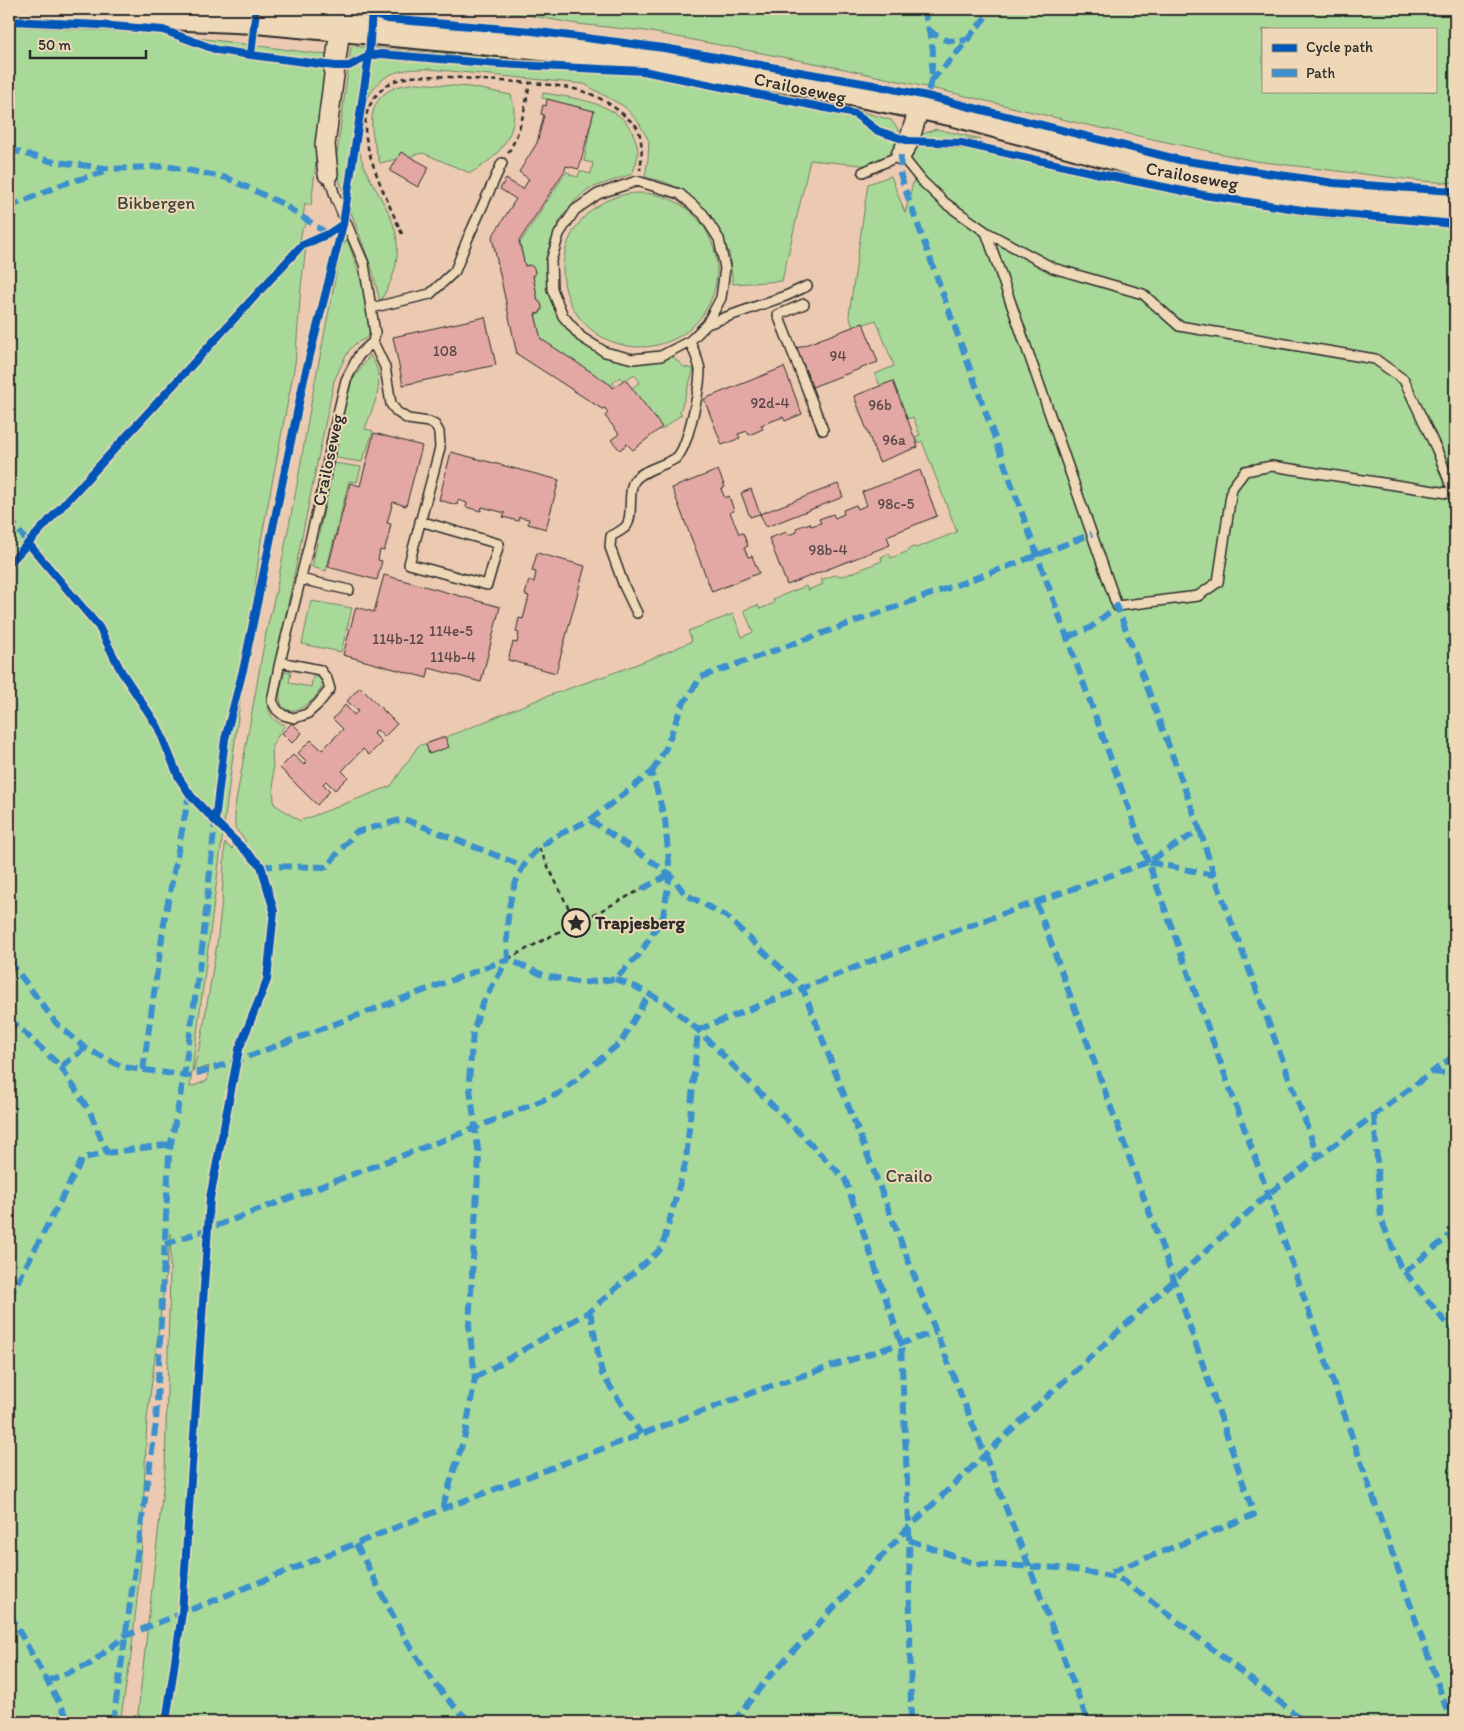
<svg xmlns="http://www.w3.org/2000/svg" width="1464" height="1731" viewBox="0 0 1464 1731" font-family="Itim,sans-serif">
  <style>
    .green { fill: #a9d999; stroke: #6a8262; fill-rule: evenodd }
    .building { fill: #e3a8a3; stroke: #2b2b2b }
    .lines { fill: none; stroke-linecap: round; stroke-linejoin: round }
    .service-casing { stroke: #2b2b2b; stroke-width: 12 }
    .minor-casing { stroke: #2b2b2b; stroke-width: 22 }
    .secondary-casing { stroke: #2b2b2b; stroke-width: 30 }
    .path { stroke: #2b2b2b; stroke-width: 2.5; stroke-dasharray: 5 4; stroke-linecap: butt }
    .service { stroke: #eed8b7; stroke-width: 9 }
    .minor { stroke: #eed8b7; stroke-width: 19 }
    .secondary { stroke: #eed8b7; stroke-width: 26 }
    .quiet { stroke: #3b90cd; stroke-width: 6; stroke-dasharray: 12 6; stroke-linecap: butt }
    .cycleway-casing { stroke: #eed8b7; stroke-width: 11 }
    .cycleway { stroke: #0057b8; stroke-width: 8 }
    .labels { text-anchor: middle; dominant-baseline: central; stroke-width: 4; stroke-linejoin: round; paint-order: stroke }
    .number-label { font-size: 15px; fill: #594a49 }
    .street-label { font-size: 18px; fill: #2b2b2b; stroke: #eed8b7 }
    .park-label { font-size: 18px; fill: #3e453c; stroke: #eed8b7 }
    .poi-label { font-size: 18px; font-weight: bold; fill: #2b2b2b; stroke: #eed8b7; text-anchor: start }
  </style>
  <rect width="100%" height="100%" fill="#ebcab1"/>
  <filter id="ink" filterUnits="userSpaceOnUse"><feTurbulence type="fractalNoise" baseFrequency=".02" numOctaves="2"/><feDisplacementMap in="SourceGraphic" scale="10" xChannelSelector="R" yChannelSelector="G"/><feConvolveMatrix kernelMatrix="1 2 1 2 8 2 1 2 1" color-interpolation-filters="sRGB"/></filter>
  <g filter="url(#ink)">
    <path class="green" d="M449 9H1455V183L1421 181 1255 161 1078 123 953 93 840 68 646 31 577 24 527 15ZM1263 29H1435V91H1263Z
      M9 26 167 34 328 55 311 206 305 203 303 217 309 221 302 229 299 247 307 239 301 287 295 364 261 540 190 1087 207 1081 209 1066 193 1071 201 1041 217 944 222 901 225 843 232 849 233 846 246 841 235 828V807L266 633 276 591 297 485 313 392 341 249 347 239C353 255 378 323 368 336 365 340 359 341 355 344 345 353 340 369 334 381L271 687C268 704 264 718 285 725L272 745 274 804 300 821 391 786 418 746C460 734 501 714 542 698 592 680 643 664 692 641L688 631 733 614 742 637 753 632 744 610 758 605 760 609 774 603 773 599 806 586 808 590 823 584 821 580 835 575 844 576 882 561 881 557 889 554 891 558 909 551 908 549 914 547 916 548 957 532 922 441 918 443 916 436 920 435 913 417 896 423 875 374 894 366 876 320 853 328 849 315 868 184 891 176 905 213 917 168 912 163 911 151 918 146 971 149 1119 182 1313 217 1455 228V1722H137L165 1471 171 1233 147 1419 141 1562 131 1655 120 1722H9Z
      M351 46 504 58 645 76 854 118 876 133 898 141 892 153 871 166 810 160 782 281 733 284 729 253 723 239 686 192 665 182 645 177 648 159 649 141 639 123 625 107 584 84 429 69C403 69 385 70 370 94 362 107 360 119 359 134 359 140 358 147 360 153 367 184 394 209 397 241 399 266 392 281 380 302L372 269 335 169Z
      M415 83 470 87 511 95C512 100 514 105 514 110 515 139 494 161 470 173L423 153 380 163C372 138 362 104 392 89 399 85 408 85 415 83Z
      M543 93C573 98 622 102 634 136 637 143 639 152 637 159 636 164 634 169 632 174L588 189 574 202 560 220 551 241 546 260 549 285 558 310 587 345 609 358 636 363 660 360 672 356 684 367 694 369 680 412 682 414 661 430 631 389 640 382 634 374 624 381 620 377 613 382 614 384 611 386 540 340 535 315 540 314 542 309 541 304 538 302 533 278 535 275 534 270 525 267 520 243 566 172 570 173V175L578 177 580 171 591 174 593 163 584 161 593 111 542 98Z
      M849 108 891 120 898 129 899 135 878 126Z
      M936 129 981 139 919 138 920 135Z
      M563 270a77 77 0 1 1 154 0a77 77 0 1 1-154 0Z
      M370 355C388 382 374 402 365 429L373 431 366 453H364L362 462 335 458 346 400 352 381Z
      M334 463 361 467 357 482 349 481 326 571 312 567Z
      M311 601 352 608 341 652 302 644Z
      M285 671 291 672 289 683 311 687 313 676 320 678 323 681C322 700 283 726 280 698 279 690 283 679 285 671Z"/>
    <path class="building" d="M547 99 594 111 579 169 566 166 565 170 519 241 525 266 530 265 534 268 535 273 533 276 538 301 541 303 542 308 540 313 535 314 541 339 611 385 613 388 625 379 662 427 633 450 627 444 620 450 611 440 619 434 605 416 608 413 605 408 602 409 517 354 515 345 492 237 516 199 500 189 506 179 523 189 529 179 519 172 537 143 544 115 541 114 543 105 546 106Z
      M401 152 429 167 418 187 390 171Z
      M485 317 496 365 403 385 393 337Z
      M863 323 878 362 812 387 797 348Z
      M784 367 802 414 785 421 783 417 761 425 763 429 749 435 747 431 738 434 740 438 722 445 704 399Z
      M893 381 918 447 879 462 854 396Z
      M374 433 422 446 406 506 393 502 387 523 391 524 388 538 384 551 380 550 378 560 382 561 377 580 328 567 350 483 360 486Z
      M451 452 559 480 546 529 528 524 529 519 519 517 518 521 503 517 505 513 482 507 481 511 466 507 467 503 458 500 457 505 439 500Z
      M718 470 725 487 721 489 725 498 729 496 734 511 730 512 739 534 743 533 748 546 744 548 748 557 752 556 759 573 712 592 672 488Z
      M920 470 937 516 887 536 890 545 787 585 769 538 787 532 788 535 797 532 796 528 810 523 811 526 821 523 819 519 833 514 835 518 844 514 843 510 856 505 858 509 867 505 862 492Z
      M838 484 843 497 766 527 760 514Z
      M751 489 760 514 750 517 741 493Z
      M537 553 585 566 556 673 508 660 513 642 517 643 519 633 516 632 519 618 523 619 529 596 525 595 529 580 534 582 536 572 532 571Z
      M384 575 500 607 481 682 429 668 427 678 343 655 356 607 374 612Z
      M360 687 397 724 384 737 377 730 373 733 382 742 369 755 363 749 342 771 348 777 335 790 326 781 323 784 330 791 317 805 280 768 293 755 304 765 307 762 298 753 311 740 322 750 343 729 333 719 345 705 354 715 358 711 347 701Z
      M292 723 302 733 292 743 282 733Z
      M445 737 449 747 429 754 426 744Z"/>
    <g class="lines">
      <defs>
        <path id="service" d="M863 172 901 155 922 181 945 203 986 232 1117 606 1198 596 1218 582 1232 488 1245 471 1272 466 1454 494 1437 450 1404 380 1375 359 1179 326 1143 294 1053 268 986 232
          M804 304 778 315 823 430
          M371 308 430 294 455 271 468 238 502 163
          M707 324 721 298 725 268 719 239 703 214 680 194 637 181 598 194 575 210 559 234 551 261 552 289 563 316 581 337 605 352 633 359 661 356 690 341 707 324 788 295 807 286
          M373 342 385 367 391 404 397 412 408 419 429 422 435 425 439 432 440 448 409 564 487 585 499 544 420 521
          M300 579 349 590
          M637 613 624 586 610 547 611 536C616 533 624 530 627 525 633 515 628 495 633 483 638 471 664 466 676 458 688 449 700 387 700 370 699 361 693 350 690 341
          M280 662 320 670 327 679 330 689 318 704 307 714 294 718 283 715 277 710 272 701 280 662 322 492 334 430 346 380 359 355 373 342 375 333 364 264 336 199 328 174"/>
        <path id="minor" d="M345 30 347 9
          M901 155 909 141 920 105
          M328 174 325 145 340 29"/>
        <path id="secondary" d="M9 9 256 20 543 47 801 82 955 113 1185 176
          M1168 174 1267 188 1358 199 1455 206"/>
      </defs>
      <use href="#service" class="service-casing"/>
      <use href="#minor" class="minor-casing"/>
      <use href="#secondary" class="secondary-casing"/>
      <path class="path" d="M508 153C521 132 525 107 530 83
        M402 234C390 205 359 146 366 116 370 99 384 83 401 79 423 73 461 78 484 80 515 82 566 83 593 95 604 100 616 108 625 116 629 120 636 124 638 129 643 142 642 157 640 170
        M539 848 571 913
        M585 919 642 889
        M508 959 566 928"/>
      <use href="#service" class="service"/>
      <use href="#minor" class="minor"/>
      <use href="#secondary" class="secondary"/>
      <path class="quiet" d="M924 9 933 50 931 81 927 96
        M928 29C942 41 947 42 966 40
        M931 81 956 54 992 9
        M9 149 50 161 112 169 167 166 227 178 281 203 328 234
        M901 155 900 173 905 189 1268 1194 1451 1722
        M9 207 63 184 108 171
        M1454 494 1455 498
        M9 517 28 543
        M1068 637 1090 628 1117 606 1200 830 1148 862 1214 875
        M652 772 666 748 681 707 701 677 1009 566 1092 534
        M590 820 652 772 665 820 670 874 663 917 639 955 615 979 581 983 543 975 508 959C505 921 508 875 539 848 553 836 573 828 590 820L670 874 685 894 726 916 803 989 936 1332 1029 1566 1088 1722
        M1200 830 1214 875 1318 1156
        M261 866 326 867 356 832 404 819 523 866
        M642 889 670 874
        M1036 902 1174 1280 1254 1515 1104 1575
        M566 928 576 923 571 913
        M9 960 56 1023 85 1048 123 1067 188 1076 236 1061 508 959 482 1004 473 1032 469 1081 479 1157 469 1325 475 1378 465 1435 442 1509
        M615 979 634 986 666 1003 698 1030 845 1179 901 1343 909 1527 911 1722
        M9 1018 61 1067 85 1048
        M698 1030 876 959 1148 862
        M61 1067 90 1112 107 1153
        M143 1070 165 917 189 795
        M1432 1072 1455 1074
        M1374 1115 1381 1219 1400 1266 1446 1323 1455 1330
        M165 1244 208 1229 475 1128 560 1093 621 1042 649 994
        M1405 1272 1455 1231
        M9 1298 83 1158 107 1153 171 1144
        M590 1311 602 1374 641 1434
        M475 1378 590 1311 662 1248 686 1161 698 1030
        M909 1540 976 1564 1061 1568 1117 1577 1153 1602 1305 1722
        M356 1544C388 1604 419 1678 471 1722
        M9 1613 70 1722
        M47 1681 90 1664 125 1636 442 1509 759 1390 936 1332
        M113 1722 156 1423 169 1154 184 1076 203 941 215 821
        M733 1722 768 1678 909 1527 1026 1416 1268 1194 1455 1055"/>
      <defs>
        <path id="cycleway" d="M256 9 251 55 335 66H349L369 56 381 54 498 64 643 71 855 114 878 131 909 141 961 143 1095 173 1203 195 1309 211 1455 224
          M354 9 387 19 532 31 664 48 874 85 927 96 1180 160 1334 183 1455 191
          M9 21 99 25 163 30 217 50 251 55
          M28 543 99 627 121 671 158 727 179 778 191 796 215 821
          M9 564 301 246 328 234 343 224
          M166 1722 182 1613 210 1198 239 1049 267 980 274 911 261 866 215 821 225 739 244 666 304 379 343 224 369 56 372 9"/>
      </defs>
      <use href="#cycleway" class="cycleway-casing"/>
      <use href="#cycleway" class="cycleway"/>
    </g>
  </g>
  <defs>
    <symbol id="sight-ring" viewBox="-11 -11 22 22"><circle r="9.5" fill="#eed8b7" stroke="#2b2b2b" stroke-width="1.5"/><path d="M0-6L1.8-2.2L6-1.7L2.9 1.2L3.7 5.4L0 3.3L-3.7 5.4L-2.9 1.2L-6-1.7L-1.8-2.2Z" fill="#2b2b2b"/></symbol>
  </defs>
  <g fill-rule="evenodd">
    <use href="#sight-ring" x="560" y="907" width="32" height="32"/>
  </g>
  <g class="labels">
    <g class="number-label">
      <text x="445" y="351">108</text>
      <text x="838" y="356">94</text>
      <text x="770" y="403">92d-4</text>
      <text x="880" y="405">96b</text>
      <text x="894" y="440">96a</text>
      <text x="896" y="504">98c-5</text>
      <text x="828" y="550">98b-4</text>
      <text x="451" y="631">114e-5</text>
      <text x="398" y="639">114b-12</text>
      <text x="453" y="657">114b-4</text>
    </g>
    <g class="street-label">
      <text transform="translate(800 88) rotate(12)">Crailoseweg</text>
      <text transform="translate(1192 176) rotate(10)">Crailoseweg</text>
      <text transform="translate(328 460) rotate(-78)">Crailoseweg</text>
    </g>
    <g class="park-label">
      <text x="156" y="203">Bikbergen</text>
      <text x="909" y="1176">Crailo</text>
    </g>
    <g class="poi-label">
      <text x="595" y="923">Trapjesberg</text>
    </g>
  </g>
  <rect width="1464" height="1731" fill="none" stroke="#eed8b7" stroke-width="30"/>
  <rect x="15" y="15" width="1434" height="1701" fill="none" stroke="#2b2b2b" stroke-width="2" filter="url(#ink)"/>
  <rect x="1262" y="28" width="175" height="65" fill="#eed8b7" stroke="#a0937f"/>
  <rect x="1272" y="44" width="25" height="8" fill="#0057b8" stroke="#a0937f"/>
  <text x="1306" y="52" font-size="15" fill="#2b2b2b">Cycle path</text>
  <rect x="1272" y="69" width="25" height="8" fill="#3b90cd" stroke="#a0937f"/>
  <text x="1306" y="78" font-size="15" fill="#2b2b2b">Path</text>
  <path d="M30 50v8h116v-8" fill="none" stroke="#2b2b2b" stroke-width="2.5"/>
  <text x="38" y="50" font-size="15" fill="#2b2b2b" stroke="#eed8b7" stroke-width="4" paint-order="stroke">50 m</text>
</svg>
